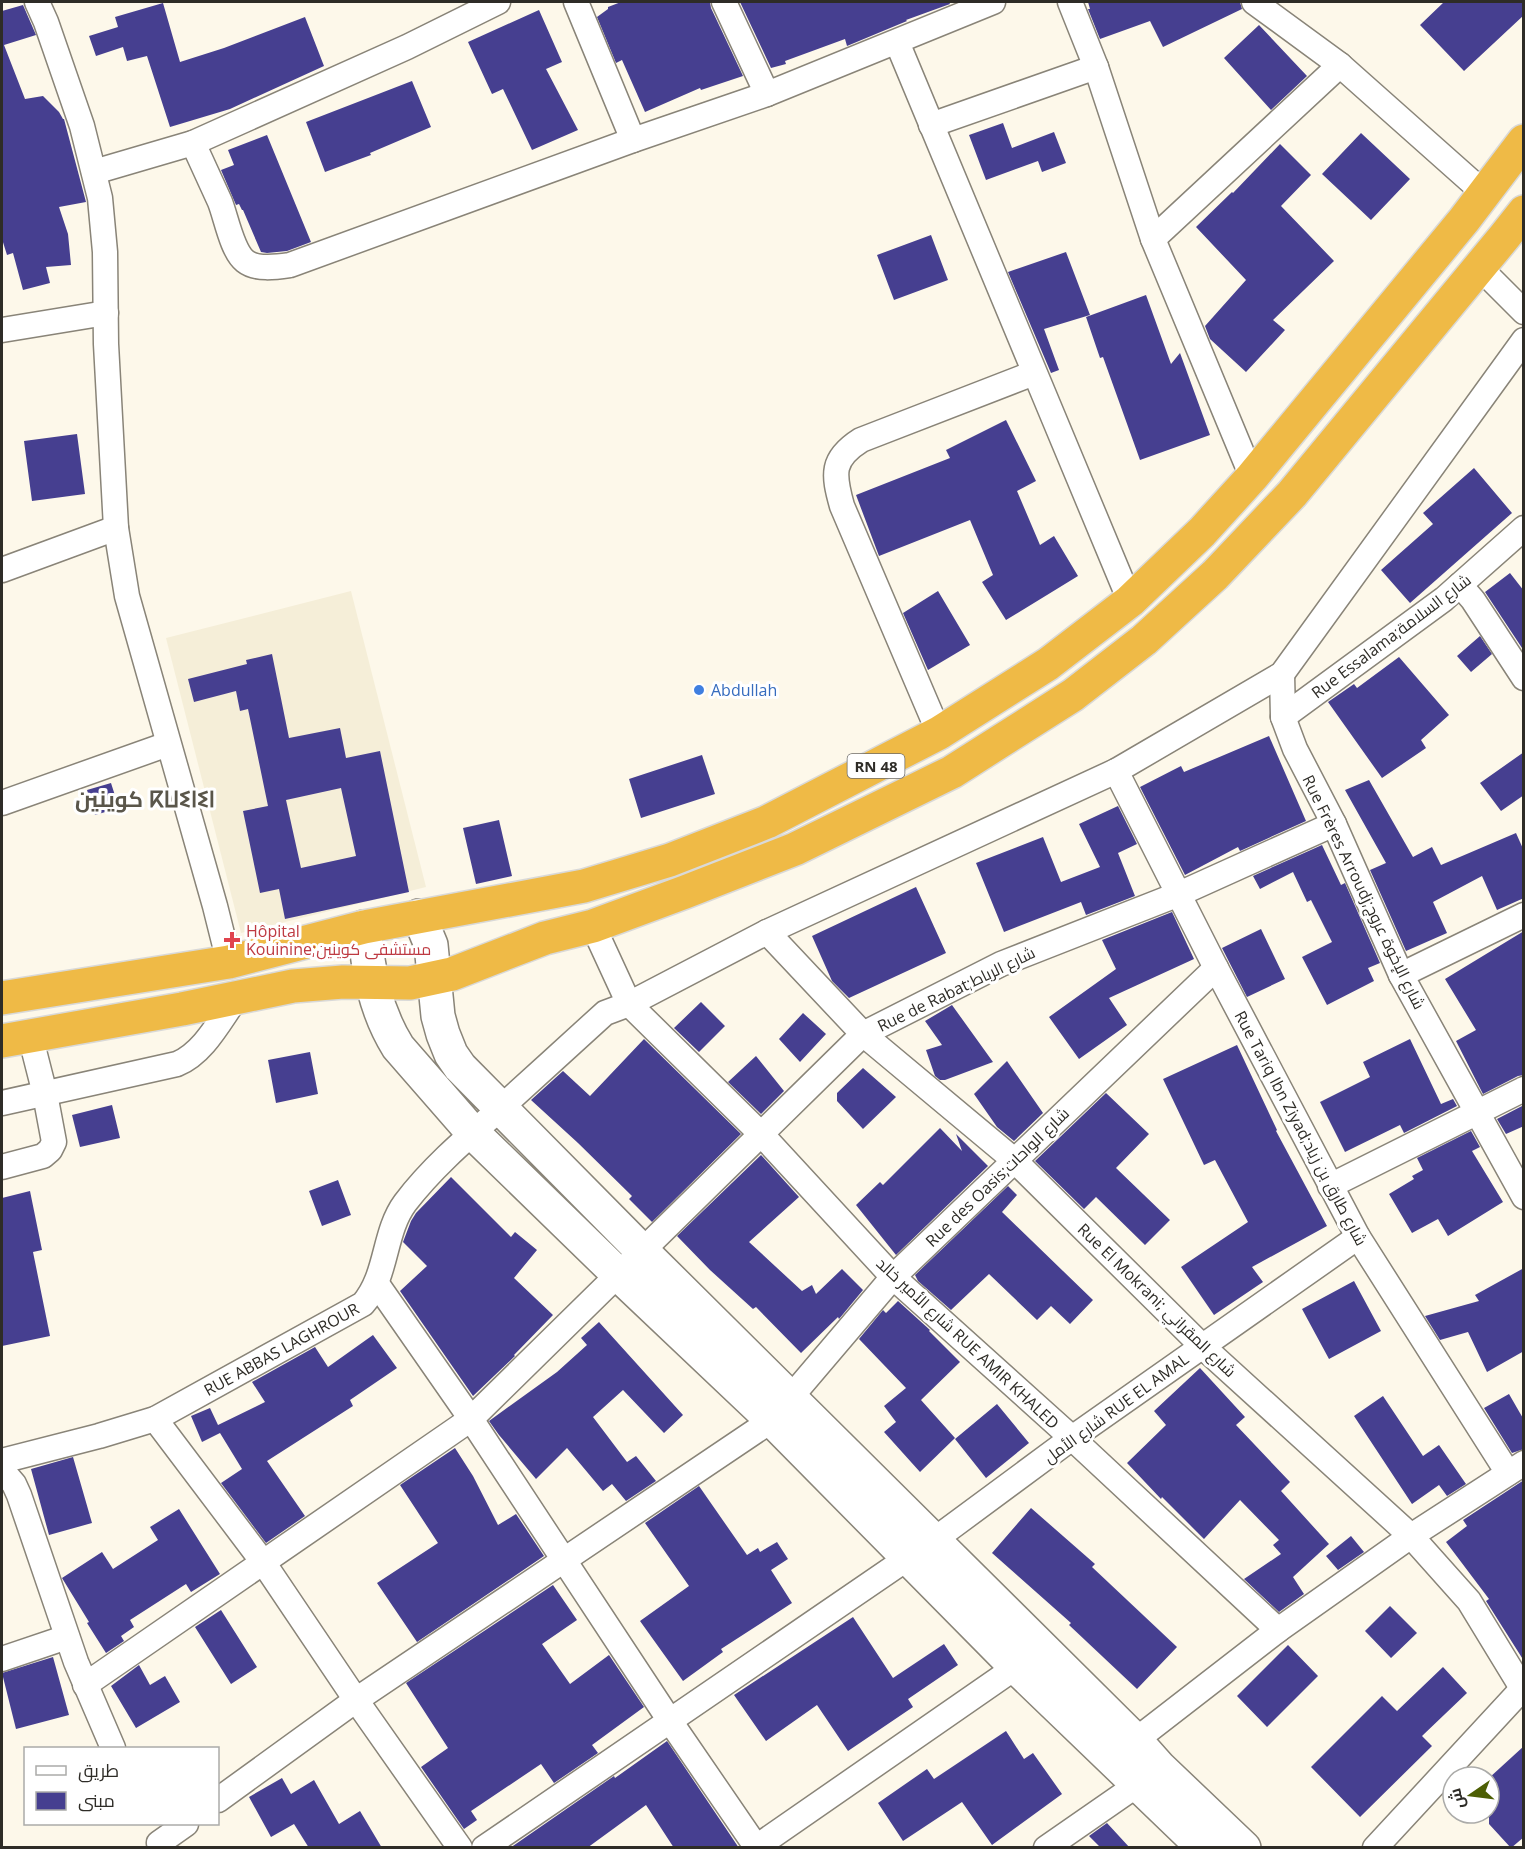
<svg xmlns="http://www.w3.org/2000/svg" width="1525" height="1849" viewBox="0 0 1525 1849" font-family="'Open Sans',Cairo,'Noto Sans Tifinagh',sans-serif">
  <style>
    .built { fill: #f5eed8 }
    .building { fill: #463f90; fill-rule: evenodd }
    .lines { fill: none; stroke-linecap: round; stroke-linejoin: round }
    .street-casing { stroke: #898478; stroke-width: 27 }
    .secondary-casing { stroke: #898478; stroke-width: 36 }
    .highway-casing { stroke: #d9d9d8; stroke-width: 36 }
    .street { stroke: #fff; stroke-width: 24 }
    .secondary { stroke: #fff; stroke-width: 33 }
    .highway { stroke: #efba46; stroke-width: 33 }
    .shop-dot { fill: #3f7fe0; stroke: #fff; stroke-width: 2 }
    .health-dot { fill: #e0444e; stroke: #fff; stroke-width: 2 }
    .labels { text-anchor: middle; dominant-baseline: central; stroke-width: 6; stroke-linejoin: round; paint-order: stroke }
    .shield { fill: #fff; stroke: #6d6b68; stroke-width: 1.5 }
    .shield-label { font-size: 15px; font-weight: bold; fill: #2e2c27 }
    .street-label { font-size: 16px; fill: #2e2c27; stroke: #fff }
    .shop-label { font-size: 16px; fill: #366cbe; stroke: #fff; text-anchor: start }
    .health-label { font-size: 16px; fill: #be3a42; stroke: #fff; text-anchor: start }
    .district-label { font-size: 22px; font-weight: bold; fill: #5a564a; stroke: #fff }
  </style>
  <rect width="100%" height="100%" fill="#fdf8ea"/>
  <path class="built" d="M351 591 426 887 241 933 166 638Z"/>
  <path class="building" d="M621 2H710L711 8 743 76 701 90 700 88 645 112 622 60 616 63 597 17 608 9V7Z
    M740 2H949L950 4 906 20 907 21 847 46 845 39 785 61 786 64 771 68Z
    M1088 2H1240L1242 9 1163 47 1150 21 1100 39 1088 9H1090Z
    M1444 2H1524V15L1464 71 1420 25Z
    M163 3 180 62 224 48 305 17 324 66 230 109 170 127 147 56 127 61 123 47 96 56 89 36 118 27 115 17Z
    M23 5 36 35 4 45 25 99 43 96 59 112 63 119H64L86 202 59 207 68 234 71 265 46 267 50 283 23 290 13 253 7 255 2 239V11Z
    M539 10 562 62 546 69 578 130 532 150 503 89 492 94 468 42Z
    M1259 25 1307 76 1271 110 1224 58Z
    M412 81 431 127 370 153 371 155 325 172 306 122Z
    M1003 123 1012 148 1054 132 1066 163 1042 172 1038 161 986 180 969 135Z
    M1361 133 1410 179 1371 220 1322 174Z
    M267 135 311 242 287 251 267 253 261 252 243 210H242L239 204 236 205 221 170 234 165 228 150Z
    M1280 144 1311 175 1281 206 1334 261 1273 320 1285 330 1246 372 1210 339 1205 326 1246 280 1196 227 1232 192 1233 193Z
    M931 235 948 280 894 300 877 255Z
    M1066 252 1090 315 1044 329 1059 370 1051 373 1008 272Z
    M1146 295 1171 364 1180 353 1210 435 1140 460 1103 357 1100 358 1086 317Z
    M1006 420 1036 481 1017 491 1040 545 1054 536 1078 576 1006 620 982 582 993 575 970 520 879 556 856 495 950 458 946 450Z
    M77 434 85 494 32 501 24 441Z
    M1474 468 1512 513 1410 603 1381 570 1433 524 1423 513Z
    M1510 573 1524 591V651L1485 592Z
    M938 591 970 645 928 670 903 613Z
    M1480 636 1492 654 1471 672 1457 656Z
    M272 654 289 738 340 728 346 758 380 751 409 892 285 919 279 889 260 893 243 811 268 806 248 709 240 711 236 691 194 702 188 679 247 664 246 660ZM341 788 356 856 301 868 286 800Z
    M1399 657 1449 715 1421 740 1426 748 1382 778 1328 702 1354 684 1357 688Z
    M1269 736 1306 821 1240 851 1238 847 1185 875 1140 787 1181 766 1184 772Z
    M1524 752V795L1501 811 1480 783Z
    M702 755 715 794 641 818 629 779Z
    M1369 780 1413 857 1432 847 1441 865 1516 833 1524 851V898L1497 910 1482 876 1433 902 1447 933 1406 951 1370 870 1386 863 1345 790Z
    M111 783 119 808 95 815 87 790Z
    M1118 806 1137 844 1118 853 1135 896 1086 915 1081 902 1004 932 976 863 1043 837 1061 882 1100 867 1079 824Z
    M499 820 512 876 476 884 463 828Z
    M1322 845 1341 885 1345 883 1380 963 1368 968 1374 981 1327 1005 1302 957 1332 942 1311 900 1307 902 1293 872 1260 889 1253 876Z
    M916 887 946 953 849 998 832 981 812 936Z
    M1172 912 1194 959 1109 998 1127 1025 1079 1059 1049 1017 1116 969 1102 940Z
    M1261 929 1285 979 1247 997 1222 948Z
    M1524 931V1075L1518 1076 1483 1094 1456 1041 1476 1030 1445 979Z
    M701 1002 725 1026 699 1052 674 1028Z
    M952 1005 993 1062 945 1080H940L935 1076 926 1050 942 1045 925 1021Z
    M803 1013 826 1034 800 1062 779 1039Z
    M644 1039 741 1134 652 1222 629 1199 632 1196 578 1143 531 1100 563 1071 590 1096Z
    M1410 1039 1441 1104 1453 1099 1457 1106 1404 1133 1400 1125 1345 1152 1320 1102 1370 1077 1363 1062Z
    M1237 1045 1277 1130 1276 1131 1327 1226 1252 1267 1263 1282 1214 1315 1181 1267 1248 1222 1215 1160 1204 1165 1163 1079Z
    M310 1052 318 1094 276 1103 268 1060Z
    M756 1056 784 1091 761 1114 728 1082Z
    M1007 1061 1043 1113 1014 1141 997 1127 974 1094Z
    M863 1068 896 1097 863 1129 837 1101V1093Z
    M1106 1093 1149 1134 1116 1168 1170 1220 1145 1245 1096 1197 1084 1209 1035 1161Z
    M112 1105 120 1138 80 1147 72 1115Z
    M1524 1105V1126L1506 1134 1497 1119Z
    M940 1128 962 1151 956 1134 988 1166 896 1255 856 1205 880 1182 883 1185Z
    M1471 1131 1480 1147 1472 1151 1503 1202 1448 1236 1438 1219 1412 1233 1389 1194 1414 1179 1412 1176 1423 1170 1417 1158Z
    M761 1155 799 1197 749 1242 802 1291 812 1285 816 1294 842 1269 863 1290 839 1319 838 1317 801 1353 756 1307 753 1309 710 1270 677 1236Z
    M451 1177 511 1237 515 1232 537 1250 514 1278 553 1315 514 1355 515 1356 473 1396 400 1291 427 1266 403 1242 411 1221 416 1213Z
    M338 1180 351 1215 322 1226 309 1191Z
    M1008 1186 1017 1195 1002 1212 1093 1300 1070 1324 1051 1306 1037 1320 989 1274 951 1310 918 1281 915 1275Z
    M30 1191 42 1250 33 1252 50 1336 2 1346V1198Z
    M1524 1268V1351L1487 1372 1468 1332 1440 1340 1425 1316 1479 1301 1475 1295Z
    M1354 1281 1381 1331 1329 1359 1302 1309Z
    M898 1301 930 1330 929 1331 960 1362 921 1400 955 1438 920 1472 884 1432 896 1422 884 1406 906 1388 859 1339 883 1310 886 1313Z
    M599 1322 683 1415 664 1433 623 1390 593 1417 627 1462 636 1456 656 1481 626 1501 612 1484 603 1491 567 1448 536 1479 499 1435 489 1421 557 1372 587 1345 581 1338Z
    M373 1335 397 1368 350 1400 353 1406 267 1461 305 1516 266 1543 221 1483 242 1469 220 1433 202 1442 191 1416 210 1408 218 1425 265 1402 252 1382 315 1347 328 1367Z
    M1200 1368 1245 1417 1236 1425 1290 1482 1281 1491 1329 1544 1293 1577 1304 1594 1279 1612 1244 1579 1281 1554 1273 1545 1279 1540 1240 1500 1204 1539 1162 1497 1161 1499 1127 1463 1166 1425 1154 1411Z
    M1509 1394 1524 1420V1449L1512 1453 1484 1408Z
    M1383 1396 1423 1456 1439 1445 1466 1484 1447 1496 1439 1485 1412 1504 1354 1416Z
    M997 1404 1029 1443 986 1478 955 1439Z
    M455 1448 473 1476 498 1525 516 1514 544 1556 417 1642 377 1583 438 1543 400 1485Z
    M73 1457 92 1523 49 1535 31 1469Z
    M1524 1480V1661L1486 1601 1489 1599 1446 1542 1467 1526 1463 1520Z
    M699 1486 747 1555 758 1548 760 1552 777 1542 788 1559 771 1570 792 1603 721 1649 723 1652 683 1681 640 1621 689 1586 645 1523Z
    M1031 1508 1095 1564 1092 1567 1177 1647 1137 1689 1069 1625 1071 1623 992 1553Z
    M179 1509 220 1574 191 1592 186 1584 130 1620 134 1627 121 1636 124 1641 106 1653 87 1623 89 1622 62 1578 102 1552 113 1569 158 1540 150 1527Z
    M1351 1536 1364 1552 1338 1570 1326 1556Z
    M553 1585 577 1620 542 1644 570 1684 609 1655 644 1707 592 1745 598 1753 554 1783 541 1764 471 1811 477 1820 464 1829 421 1767 448 1748 406 1683Z
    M1390 1606 1417 1633 1391 1658 1365 1631Z
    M221 1610 257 1667 231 1684 195 1627Z
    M853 1617 893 1678 944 1644 958 1665 908 1699 913 1707 848 1751 817 1705 766 1741 734 1695Z
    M1288 1645 1318 1676 1267 1727 1237 1696Z
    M53 1657 69 1715 16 1729 2 1673Z
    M139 1665 150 1685 165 1676 180 1702 136 1728 111 1686Z
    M1443 1667 1467 1693 1422 1736 1432 1746 1360 1817 1311 1767 1382 1696 1397 1711Z
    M1006 1731 1024 1759 1033 1753 1062 1794 992 1845 962 1802 903 1841 878 1803 927 1769 934 1779Z
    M667 1741 739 1848H674L646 1805 587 1848H510L614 1776 615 1778Z
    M1524 1746V1837L1511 1848 1489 1824V1778Z
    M282 1778 291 1794 314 1780 339 1824 360 1811 382 1848H309L294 1824 271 1837 249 1797Z
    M1107 1823 1130 1848H1101L1089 1836Z"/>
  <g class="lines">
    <defs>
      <g id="street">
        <path d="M37 2 46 22 82 126 100 198 105 252 106 344 116 528 127 596 215 906 229 962"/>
        <path d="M576 2 633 140"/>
        <path d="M724 2 767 94"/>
        <path d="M1070 2 1096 67 1153 239 1252 477"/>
        <path d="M1254 2 1340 65 1484 193"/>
        <path d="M897 42 1130 601"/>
        <path d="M931 125 1096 67"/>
        <path d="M193 143C202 163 211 182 220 202 226 217 232 251 245 261 256 270 276 267 290 265L633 140 767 94 993 2"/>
        <path d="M94 172 193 143 407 47 498 2"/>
        <path d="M1153 239 1340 65"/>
        <path d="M1479 267 1524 312"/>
        <path d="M2 330 106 313"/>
        <path d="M2 570 116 528"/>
        <path d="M1460 585 1473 600 1524 678"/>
        <path d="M1282 674 1283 717 1295 749 1334 824 1401 975 1524 1197"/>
        <path d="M1283 717 1444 599 1524 528"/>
        <path d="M939 733 842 506C833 474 831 459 861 440L1034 373"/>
        <path d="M1116 771 1216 968 1358 1237 1508 1473"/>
        <path d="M2 803 168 744"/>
        <path d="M593 926 629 1004 762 1135 893 1277 1072 1438 1278 1630"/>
        <path d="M767 932 863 1034 1014 1160 1202 1346 1411 1536 1469 1601 1522 1688"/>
        <path d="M1401 975 1524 915"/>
        <path d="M2 1103 177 1064C204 1053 220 1020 237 997"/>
        <path d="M2 1167 43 1156 50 1150 54 1142 45 1094 30 1035"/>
        <path d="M1330 1186 1524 1089"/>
        <path d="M377 1284 471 1419 670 1721 757 1848"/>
        <path d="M791 1397 893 1277 1216 968"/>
        <path d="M155 1419 263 1562 356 1700 460 1848"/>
        <path id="s1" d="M2 1461 99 1436 155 1419 363 1304C388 1275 383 1233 405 1203 430 1170 462 1142 493 1115 530 1081 568 1047 605 1013L629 1004 767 932 1116 771 1282 674 1524 340"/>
        <path d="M2 1470 14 1484 19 1495 76 1662 113 1748"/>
        <path d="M2 1659 67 1637"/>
        <path d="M85 1685 471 1419 863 1034 1001 964 1179 894 1334 824"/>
        <path d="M1123 1750 1278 1630 1411 1536 1524 1463"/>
        <path d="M218 1800 356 1700 772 1420"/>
        <path d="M160 1848 159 1843 186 1824"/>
        <path d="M484 1848 934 1540 1072 1438 1358 1237"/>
        <path d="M755 1848 1016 1667"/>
        <path d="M1046 1848 1137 1785 1150 1774"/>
        <path d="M1375 1848 1524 1687"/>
      </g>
      <path id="secondary" d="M419 916 431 945 438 1016 443 1034 451 1054 460 1067 643 1252 1135 1740 1159 1767 1244 1848
        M364 927C368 970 375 1010 398 1047L473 1133 619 1275 772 1420 1016 1667 1204 1848"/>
      <path id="highway" d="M2 998 229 962 364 927 584 886 670 860 767 822 939 733 1048 664 1130 601 1202 532 1252 477 1464 220 1524 141
        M2 1041 182 1009 293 986 343 982 410 983 452 974 545 938 593 926 685 892 795 849 952 772 1073 695 1144 640 1215 575 1292 494 1505 236 1524 212"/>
    </defs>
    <use href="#street" class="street-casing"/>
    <use href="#secondary" class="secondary-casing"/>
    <use href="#highway" class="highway-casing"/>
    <use href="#street" class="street"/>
    <use href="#secondary" class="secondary"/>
    <use href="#highway" class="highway"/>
  </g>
  <circle class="shop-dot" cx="699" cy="690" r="6"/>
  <path class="health-dot" d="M229 931h6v6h6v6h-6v6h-6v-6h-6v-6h6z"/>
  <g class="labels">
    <rect class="shield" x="847.5" y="754" width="57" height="24" rx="4.5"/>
    <g class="shield-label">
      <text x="876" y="766">RN 48</text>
    </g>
    <g class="street-label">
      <text transform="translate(1391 636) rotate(-37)">Rue Essalama;شارع السلامة</text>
      <text transform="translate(1364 892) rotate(64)">Rue Frères Arroudj;شارع الإخوة عروج</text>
      <text transform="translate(956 989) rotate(-26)">Rue de Rabat;شارع الرباط</text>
      <text transform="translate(1301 1128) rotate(62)">Rue Tariq Ibn Ziyad;شارع طارق بن زياد</text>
      <text transform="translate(997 1177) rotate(-44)">Rue des Oasis;شارع الواحات</text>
      <text transform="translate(1157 1300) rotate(44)">Rue El Mokrani; شارع المقراني</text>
      <text transform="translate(968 1343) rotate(43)">شارع الأمير خالد RUE AMIR KHALED</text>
      <text stroke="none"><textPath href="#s1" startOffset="303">RUE ABBAS LAGHROUR</textPath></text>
      <text transform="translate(1116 1408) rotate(-36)">شارع الأمل RUE EL AMAL</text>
    </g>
    <g class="shop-label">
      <text x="711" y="690">Abdullah</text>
    </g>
    <g class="health-label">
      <text x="246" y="931">Hôpital<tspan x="246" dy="18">Kouinine;مستشفى كوينين</tspan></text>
    </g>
    <g class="district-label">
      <text x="145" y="798">كوينين ⴽⵡⵉⵏⵉⵏ</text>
    </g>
  </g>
  <rect width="1525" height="1849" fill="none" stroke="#2e2c27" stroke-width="6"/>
  <rect x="24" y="1747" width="195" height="78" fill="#ffffff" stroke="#ababa9" stroke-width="1.5"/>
  <rect x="36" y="1766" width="30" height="9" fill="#ffffff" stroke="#ababa9" stroke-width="1.5"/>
  <text x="78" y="1777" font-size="18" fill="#2e2c27">طريق</text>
  <rect x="36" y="1792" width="30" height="18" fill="#463f90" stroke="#ababa9" stroke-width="1.5"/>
  <text x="78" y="1807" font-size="18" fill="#2e2c27">مبنى</text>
  <g transform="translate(1471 1795) rotate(256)"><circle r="28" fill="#ffffff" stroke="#ababa9" stroke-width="1.5"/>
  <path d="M0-4.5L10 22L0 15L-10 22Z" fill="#4d5f04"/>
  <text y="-9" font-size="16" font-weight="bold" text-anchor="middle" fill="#2e2c27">ش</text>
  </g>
</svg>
